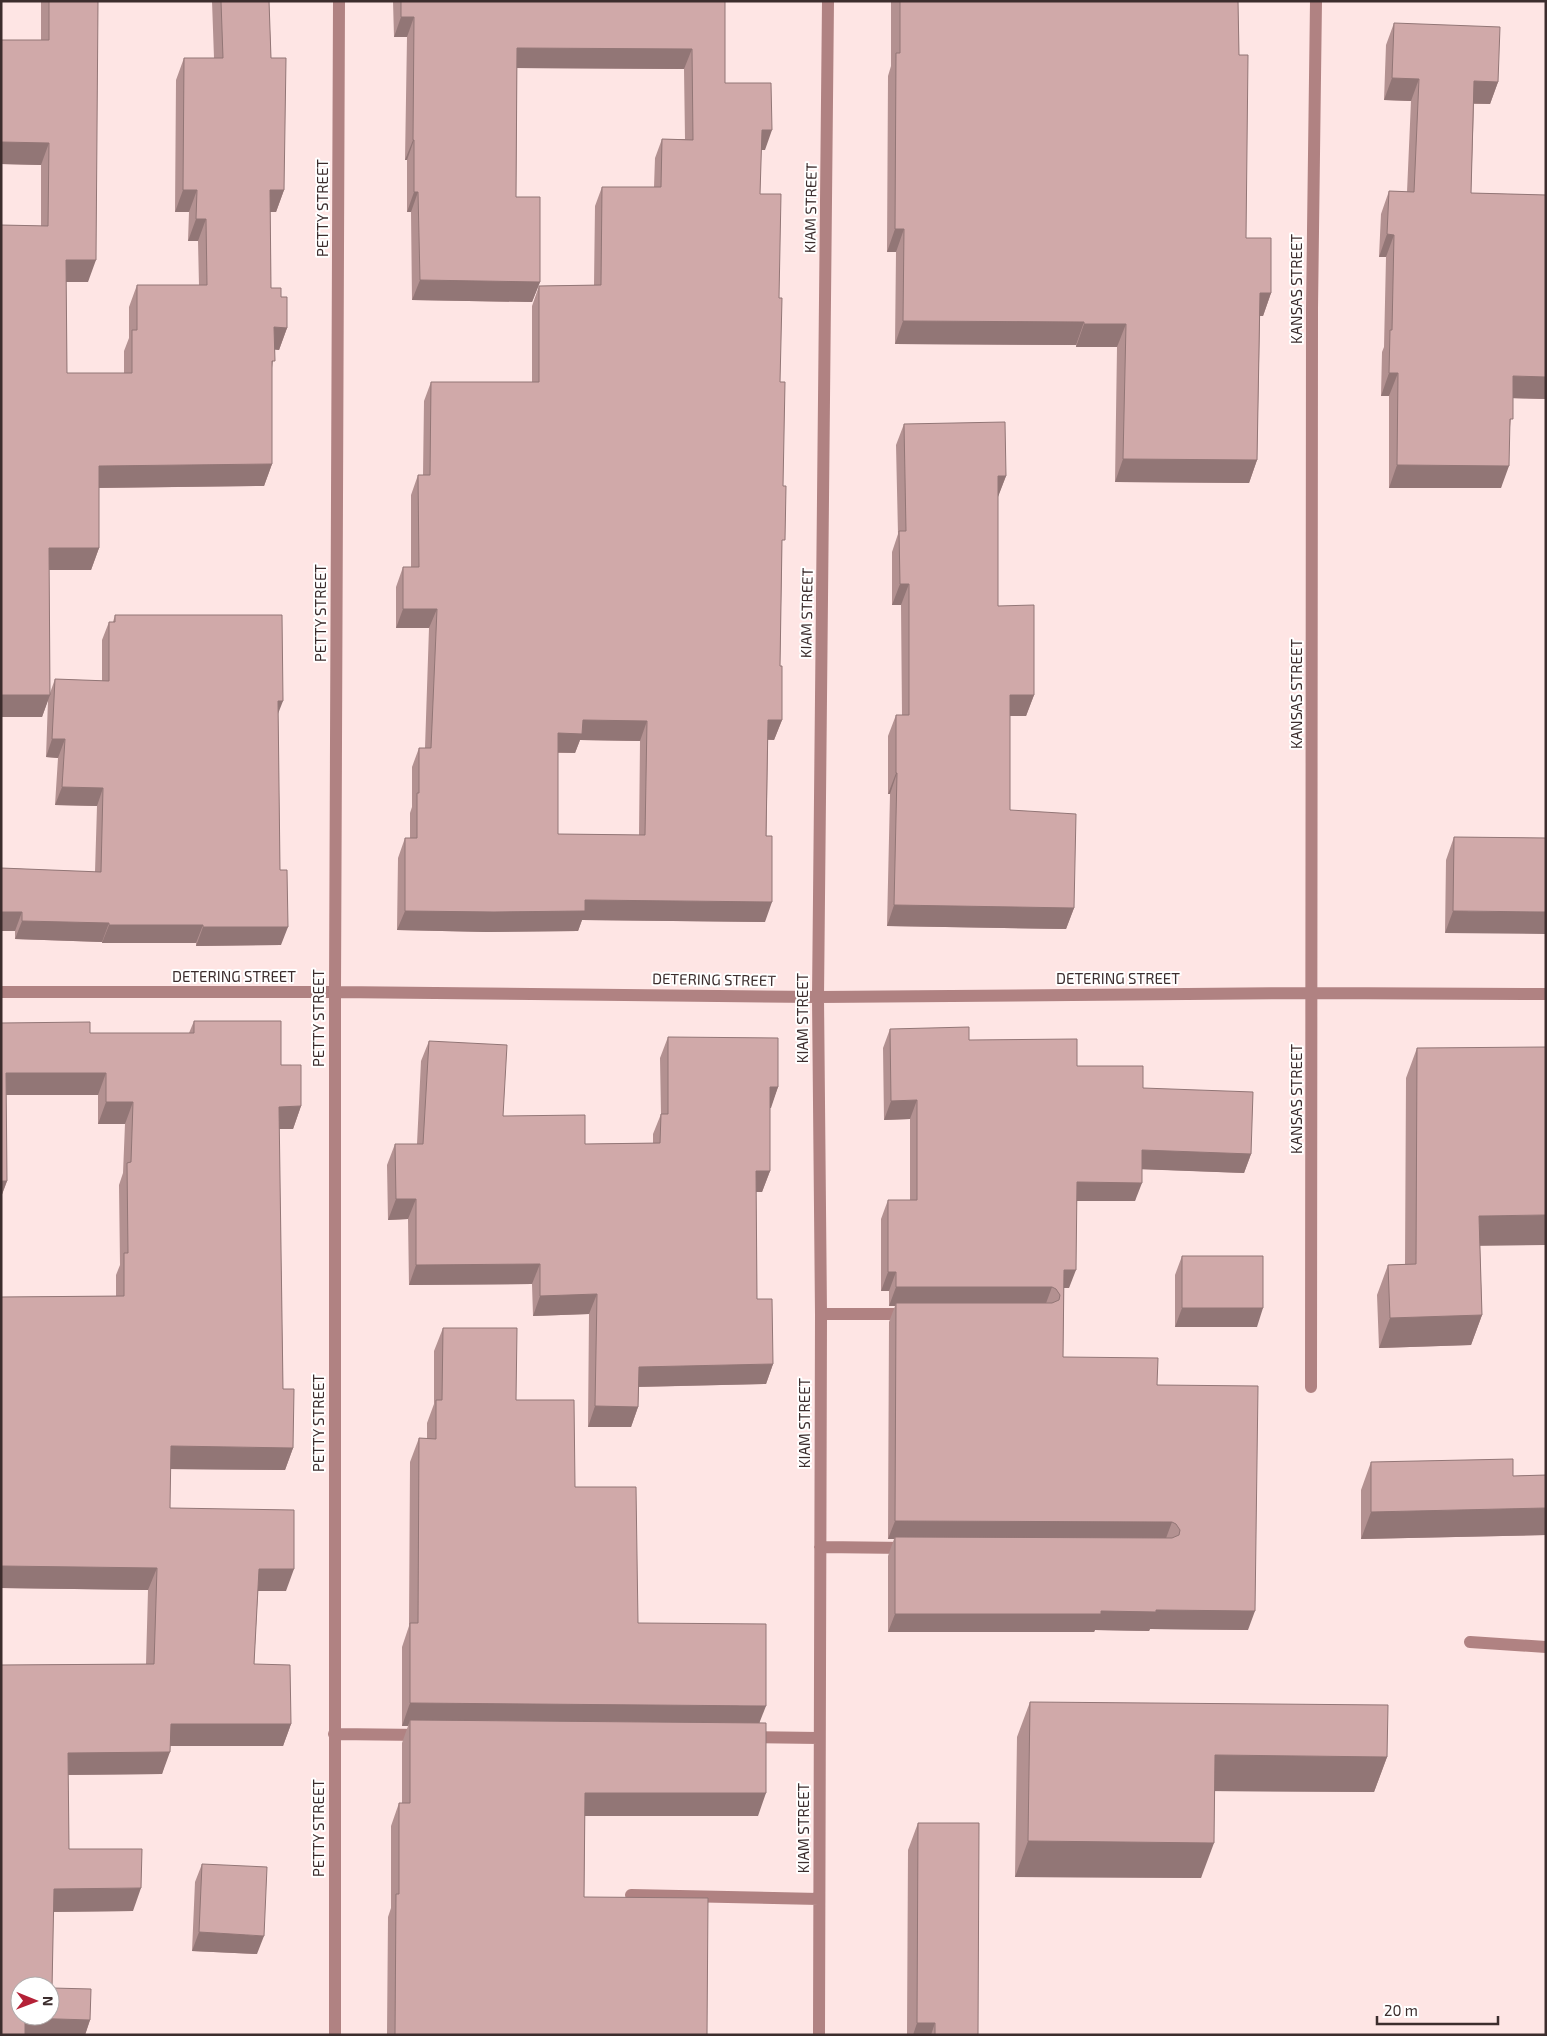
<svg xmlns="http://www.w3.org/2000/svg" width="1547" height="2036" viewBox="0 0 1547 2036" font-family="'Exo 2',sans-serif">
  <style>
    .lines { fill: none; stroke-linecap: round; stroke-linejoin: round }
    .minor { stroke: #b08282; stroke-width: 12 }
    .wall { fill: #b39191; fill-rule: evenodd }
    .shaded-wall { fill: #927676 }
    .building { fill: #d0a9a9; stroke: #927676; fill-rule: evenodd }
    .labels { text-anchor: middle; dominant-baseline: central; stroke-width: 4; stroke-linejoin: round; paint-order: stroke }
    .street-label { font-size: 15px; fill: #3c2d2d; stroke: #fff }
  </style>
  <rect width="100%" height="100%" fill="#fee5e4"/>
  <g class="lines">
    <path class="minor" d="M1 992H335L818 997 1312 993 1546 994
      M821 1314H908
      M1311 1387 1312 308 1316 1
      M820 1547 907 1548
      M1470 1642 1546 1647
      M334 1734 422 1735
      M749 1737 819 1738
      M631 1895 819 1899
      M335 2035V992L339 1
      M819 2035 821 1314 818 997 828 1"/>
  </g>
  <path class="wall" d="M41 1H98L88 282H66L67 373H124V351L129 338V307L137 285H199L198 241H188L189 212H175L176 80 184 58H214L212 1H269L271 58 284 190 276 212H270L271 288 281 297 287 328 279 350 275 349 272 368V464L264 486 99 488V548L91 570H49L50 693 55 679 102 681V640L109 622H113L115 615 278 715 281 945 196 946V943H102V942L15 939V931H1V868L95 872 97 806 55 805 58 758 46 757 48 700 42 717H1V225L41 226V165L1 164V40H41Z
    M393 1H725V83L765 150H761L760 194 779 298 782 548 780 666 782 720 774 740H768L765 922 582 920 578 931 487 932 397 930 398 858 405 838H410V813L412 807V767L419 748H425L429 628H396V587L403 567H411V495L418 475H423L424 401 431 382H532V306L539 286 594 285 595 206 602 187H654L655 158 662 139H685L684 69 517 68 516 197 540 282 532 302 412 300 411 212H407V160H405L407 37H394ZM580 740 640 741 639 835 558 834V753H575Z
    M891 1H1238L1239 55 1246 238 1271 293 1263 316H1260L1257 460 1249 483 1115 482 1117 347H1076V345L895 344 896 252H887L888 76 891 66Z
    M1394 23 1498 82 1490 104H1474L1471 193 1546 195V399L1513 398 1510 427 1501 488H1389V396H1381L1382 352 1384 347 1386 257H1379L1381 214 1389 191 1407 192 1411 101 1384 100 1386 45Z
    M904 424 1006 476 998 496V606L1034 695 1026 716H1010V810L1074 908 1066 929 887 926 890 794H888V736L896 715H902L901 605H892V552L898 534 896 445Z
    M1454 837 1546 838 1445 933 1446 860Z
    M194 1021 281 1065 301 1106 293 1129H279L283 1389 293 1448 285 1470 170 1469V1508L286 1591H258L254 1664 291 1724 283 1746H170L162 1774 68 1775 69 1849 133 1911 53 1912 52 1988 90 2020 85 2035H1V1665L146 1664 148 1590 1 1588V1297L116 1296V1275L120 1265 119 1185 123 1173 125 1124H98V1095H6L7 1181 1 1197V1023L90 1033H189Z
    M890 1029 969 1040 1077 1066 1143 1088 1251 1154 1244 1173 1142 1169 1135 1201H1077L1069 1288H1064L1063 1357 1157 1385 1248 1630 1150 1629 1149 1631 1095 1630 1094 1632H888V1556L894 1539H888L889 1322 895 1306H889V1291H881V1219L888 1200H910V1119L884 1120 883 1048Z
    M668 1037 778 1087 770 1108V1171L762 1192H756L757 1299 773 1364 766 1384 639 1387 638 1407 631 1427H588L589 1314 533 1316 532 1284 409 1285 408 1219 388 1220 387 1165 395 1144H417L421 1061 429 1041 503 1116 585 1144 653 1143V1134L661 1114 660 1058Z
    M1417 1048 1480 1246 1482 1315 1471 1345 1379 1348 1377 1295 1388 1265 1405 1264 1406 1078Z
    M1182 1256 1257 1327H1175V1275Z
    M443 1328 516 1400 575 1487 638 1623 760 1723 758 1816H585L584 1897 707 2035H387L388 1917 391 1908V1826L399 1803H402V1743L408 1726H402V1647L409 1626 410 1462 419 1438 427 1439V1423L434 1404V1351Z
    M1371 1462 1513 1476 1546 1475V1535L1361 1539V1490Z
    M1030 1702 1387 1757 1374 1792 1215 1791 1201 1878 1015 1877 1017 1737Z
    M918 1823 978 2035H907L908 1850Z
    M202 1864 257 1954 192 1951 195 1882Z"/>
  <path class="shaded-wall" d="M401 17H414L407 37H394Z
    M517 48 692 49 684 69 510 68Z
    M1392 78 1419 79 1411 101 1384 100Z
    M1474 81 1498 82 1490 104 1466 103Z
    M762 130H772L765 150H755Z
    M413 140H414L407 160H405Z
    M1 142 49 143 41 165 1 164Z
    M183 190H197L189 212H175Z
    M270 190H284L276 212H262Z
    M414 192H418L411 212H407Z
    M196 219H206L198 241H188Z
    M895 229H904L896 252H887Z
    M1387 234 1394 235 1386 257H1379Z
    M66 260H96L88 282H58Z
    M420 280 540 282 532 302 412 300Z
    M1260 293H1271L1263 316H1252Z
    M903 321 1084 322 1076 345 895 344Z
    M1084 324H1126L1117 347H1076Z
    M274 327 287 328 279 350 267 349Z
    M1389 373H1398L1389 396H1381Z
    M1513 376 1546 377V399L1505 398Z
    M1123 459 1257 460 1249 483 1115 482Z
    M272 464 264 486 91 488 99 466Z
    M1397 465 1509 466 1501 488H1389Z
    M998 476H1006L998 497Z
    M49 548H99L91 570H41Z
    M900 584H909L901 605H892Z
    M403 609H437L429 628H396Z
    M1 695H50L42 717H1Z
    M1010 695H1034L1026 716H1002Z
    M278 701H283L276 719Z
    M583 720 647 721 640 741 580 740 575 753 551 752 558 733Z
    M768 720H782L774 740 761 739Z
    M52 739H65L58 758 46 757Z
    M896 773H897L890 794H888Z
    M62 787 103 788 97 806 55 805Z
    M585 900 772 902 765 922 582 920 578 931 487 932 397 930 405 911Z
    M894 905 1074 908 1066 929 887 926Z
    M1453 911 1546 912V934L1445 933Z
    M1 912H22L15 931H1Z
    M22 921 109 923 102 942 15 939Z
    M109 925H203L196 943H102Z
    M203 927H288L281 945 196 946Z
    M6 1073H106L98 1095H1Z
    M770 1087H778L771 1108H763Z
    M917 1100 910 1119 884 1120 891 1101Z
    M106 1102H133L125 1124H98Z
    M301 1106 293 1129H271L279 1107Z
    M1142 1150 1251 1154 1244 1173 1135 1169Z
    M756 1171H770L762 1192H749Z
    M1 1181H7L1 1197Z
    M1077 1182 1142 1183 1135 1201H1070Z
    M396 1199H416L408 1219 388 1220Z
    M1546 1215V1245L1468 1246 1479 1216Z
    M540 1264 532 1284 409 1285 416 1265Z
    M1064 1270H1076L1069 1288H1057Z
    M888 1272H896L889 1291H881Z
    M896 1287H1052L1045 1306 896 1303 895 1306H889Z
    M597 1294 589 1314 533 1316 540 1296Z
    M1182 1308H1263L1257 1327H1175Z
    M1482 1315 1471 1345 1379 1348 1390 1318Z
    M773 1364 766 1384 631 1387 639 1367Z
    M595 1406 638 1407 631 1427H588Z
    M171 1446 293 1448 285 1470 163 1469Z
    M1546 1508V1535L1361 1539 1371 1512Z
    M895 1521 1172 1522 1165 1541 895 1537 894 1539H888Z
    M1 1566 157 1568 148 1590 1 1588Z
    M259 1569H294L286 1591H251Z
    M1156 1610 1255 1611 1248 1630 1150 1629 1149 1631 1095 1630 1094 1632H888L895 1614Z
    M410 1703 766 1706 757 1729 410 1720 408 1726H402Z
    M171 1724H291L283 1746H162Z
    M170 1752 162 1774 60 1775 68 1753Z
    M1215 1755 1387 1757 1374 1792 1202 1791Z
    M585 1793H766L758 1816H576Z
    M1028 1841 1214 1843 1201 1878 1015 1877Z
    M141 1888 133 1911 46 1912 54 1889Z
    M199 1932 264 1936 257 1954 192 1951Z
    M25 2018 90 2020 85 2035H19Z
    M917 2023H935L931 2035H913Z"/>
  <path class="building" d="M49 1H98L96 260H66L67 373H132V330H137V285H207L206 219H196L197 190H183L184 58H223L221 1H269L271 58H286L284 190H270L271 288H281V297H287V328L274 327 275 361H272V464L99 466V548H49L50 695H1V225L48 226 49 143 1 142V40H49Z
    M401 1H725V83H771L772 130H762L760 194H781L779 298H782L780 382H785L783 486H786L785 540H782L780 666H782V720H768L766 836H772V902L585 900V911L494 912 405 911V838H417V793H419V748H431L437 609H403V567H419L418 475H430L431 382H539V286L601 285 602 187H661L662 139 693 140 692 49 517 48 516 197H540V282L420 280 418 192H414V140H413L414 17H401ZM583 720 647 721 645 835 558 834V733L582 734Z
    M900 1H1238L1239 55H1248L1246 238H1271V293H1260L1257 460 1123 459 1126 324H1084V322L903 321 904 229H895L896 53H900Z
    M1394 23 1500 27 1498 82 1474 81 1471 193 1546 195V377L1513 376V419H1510L1509 466 1397 465 1398 373H1389L1390 330H1392L1394 235 1387 234 1389 191 1414 192 1419 79 1392 78Z
    M1005 422 1006 476H998V606L1034 605V695H1010V810L1076 814 1074 908 894 905 897 773H896V715H909V584H900L899 531H906L904 424Z
    M115 615H282L283 701H278L280 870H287L288 927H203V925H109V923L22 921V912H1V868L101 872 103 788 62 787 65 739H52L55 679 109 681V622H115Z
    M1454 837 1546 838V912L1453 911Z
    M194 1021H281V1065H301V1106L279 1107 283 1389H294L293 1448 171 1446 170 1508 294 1510V1569H259L254 1664 290 1665 291 1724H171L170 1752 68 1753 69 1849H142L141 1888 54 1889 52 1988 91 1989 90 2020 25 2018V2035H1V1665L154 1664 157 1568 1 1566V1297L124 1296V1253H128L127 1163 131 1162 133 1102H106V1073H6L7 1181H1V1023L90 1022V1033H194ZM20 1986H50V2016H20Z
    M969 1027V1040L1077 1039V1066H1143V1088L1253 1092 1251 1154 1142 1150V1183L1077 1182 1076 1270H1064L1063 1357 1158 1358 1157 1385 1258 1386 1255 1611 1156 1610V1612L1101 1611V1614H895V1537L1172 1538 1179 1535 1180 1530 1176 1524 1172 1522 895 1521 896 1303H1052L1059 1300 1060 1295 1056 1289 1052 1287H896V1272H888V1200H917V1100L891 1101 890 1029Z
    M668 1037 778 1038V1087H770V1171H756L757 1299H772L773 1364 639 1367 638 1407 595 1406 597 1294 540 1296V1264L416 1265V1199H396L395 1144H423L429 1041 507 1045 503 1116 585 1115V1144L660 1143 661 1114H668Z
    M1546 1047V1215L1479 1216 1482 1315 1390 1318 1388 1265 1416 1264 1417 1048Z
    M1182 1256H1263V1308H1182Z
    M443 1328H517L516 1400H574L575 1487H636L638 1623 766 1624V1706L410 1703V1623H418L419 1438 436 1439V1400H442Z
    M1513 1459V1476L1546 1475V1508L1371 1512V1462Z
    M1030 1702 1388 1705 1387 1757 1215 1755 1214 1843 1028 1841Z
    M410 1720 766 1723V1793H585L584 1897 708 1898 707 2035H395L396 1894H399V1803H410Z
    M918 1823H979L978 2035H935V2023H917Z
    M202 1864 267 1867 264 1936 199 1932Z"/>
  <g class="labels">
    <g class="street-label">
      <text transform="translate(322 208) rotate(-90)">PETTY STREET</text>
      <text transform="translate(810 208) rotate(-89)">KIAM STREET</text>
      <text transform="translate(1296 289) rotate(-90)">KANSAS STREET</text>
      <text transform="translate(320 613) rotate(-90)">PETTY STREET</text>
      <text transform="translate(806 613) rotate(-89)">KIAM STREET</text>
      <text transform="translate(1296 694) rotate(-90)">KANSAS STREET</text>
      <text x="234" y="976">DETERING STREET</text>
      <text x="1118" y="978">DETERING STREET</text>
      <text transform="translate(714 979) rotate(1)">DETERING STREET</text>
      <text transform="translate(318 1018) rotate(-90)">PETTY STREET</text>
      <text transform="translate(802 1018) rotate(-90)">KIAM STREET</text>
      <text transform="translate(1296 1099) rotate(-90)">KANSAS STREET</text>
      <text transform="translate(318 1423) rotate(-90)">PETTY STREET</text>
      <text transform="translate(804 1423) rotate(-90)">KIAM STREET</text>
      <text transform="translate(318 1828) rotate(-90)">PETTY STREET</text>
      <text transform="translate(803 1828) rotate(-90)">KIAM STREET</text>
    </g>
  </g>
  <rect width="1547" height="2036" fill="none" stroke="#3c2d2d" stroke-width="5"/>
  <g transform="translate(35 2001) rotate(91)"><circle r="24" fill="#ffffff" stroke="#b1abab"/>
  <path d="M0-4L9 19L0 12L-9 19Z" fill="#b42137"/>
  <text y="-8" font-size="14" font-weight="bold" text-anchor="middle" fill="#3c2d2d">N</text>
  </g>
  <path d="M1377 2016v8h121v-8" fill="none" stroke="#3c2d2d" stroke-width="2.5"/>
  <text x="1384" y="2016" font-size="15" fill="#3c2d2d" stroke="#ffffff" stroke-width="4" paint-order="stroke">20 m</text>
</svg>
